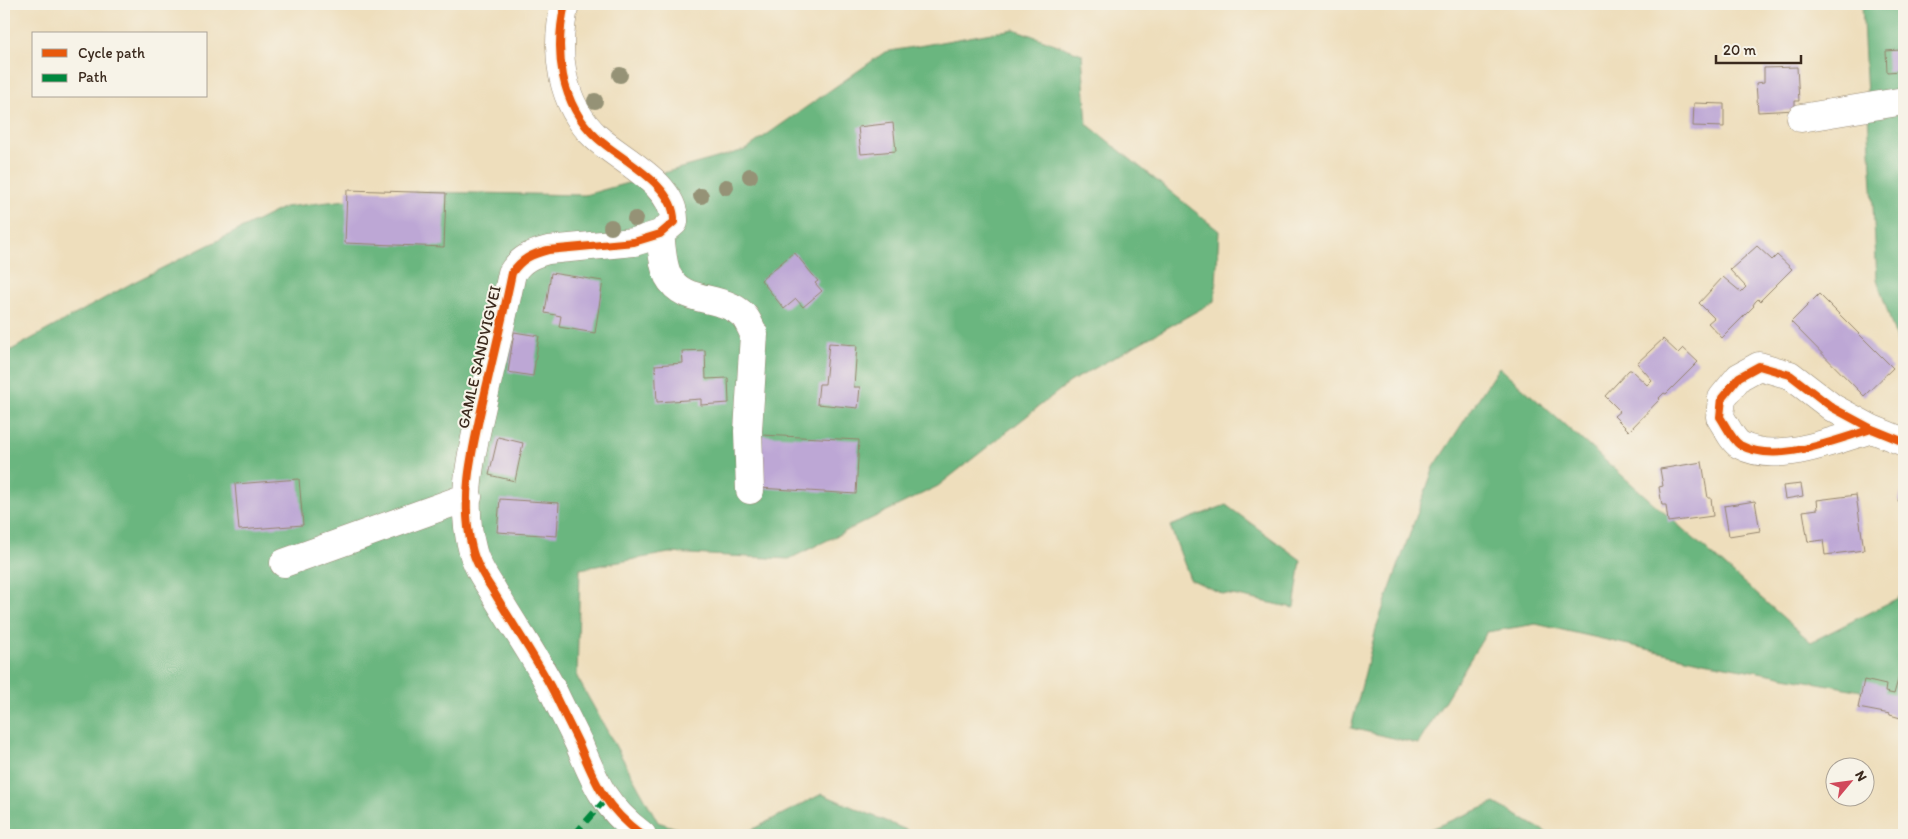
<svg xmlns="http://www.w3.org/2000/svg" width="1908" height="839" viewBox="0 0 1908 839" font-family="Itim,sans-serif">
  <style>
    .forest { fill: #6ab67f; stroke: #52704e }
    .building { fill: #bda7d5 }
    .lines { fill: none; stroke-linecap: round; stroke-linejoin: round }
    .minor-casing { stroke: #94846d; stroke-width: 29 }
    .minor { stroke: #fff; stroke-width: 28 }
    .quiet { stroke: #00873e; stroke-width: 6; stroke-dasharray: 12 6; stroke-linecap: butt }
    .cycleway-casing { stroke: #f7f3e8; stroke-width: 11 }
    .cycleway { stroke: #e8590c; stroke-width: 8 }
    .tree { fill: #959276 }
    .labels { text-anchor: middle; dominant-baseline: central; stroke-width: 4; stroke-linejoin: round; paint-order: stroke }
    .street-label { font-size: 16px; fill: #3b2a1e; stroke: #f7f3e8 }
  </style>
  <rect width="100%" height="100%" fill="#f7f3e8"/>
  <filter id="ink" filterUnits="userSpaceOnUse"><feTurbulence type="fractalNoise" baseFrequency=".02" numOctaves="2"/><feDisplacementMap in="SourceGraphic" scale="10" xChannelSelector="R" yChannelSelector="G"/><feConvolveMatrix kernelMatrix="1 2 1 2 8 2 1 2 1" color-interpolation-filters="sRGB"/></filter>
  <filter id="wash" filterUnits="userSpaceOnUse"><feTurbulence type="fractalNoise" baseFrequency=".0096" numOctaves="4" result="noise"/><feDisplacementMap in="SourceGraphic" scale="20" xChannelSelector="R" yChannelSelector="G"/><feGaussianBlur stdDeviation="1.12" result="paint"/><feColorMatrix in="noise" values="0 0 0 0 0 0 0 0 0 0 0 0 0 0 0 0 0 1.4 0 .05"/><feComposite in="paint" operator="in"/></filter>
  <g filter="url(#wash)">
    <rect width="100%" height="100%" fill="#eedebc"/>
    <path class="forest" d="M1862 4H1904V363L1877 279Z
      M1014 29 1082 54 1087 124 1219 231 1215 301 1070 382 938 486 789 559 669 553 580 569 577 677 658 822 697 835H4V354L132 283 285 207 417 192 585 195 745 150 885 52Z
      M1499 367 1811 642 1904 595V707L1867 692 1704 662 1536 624 1487 632 1418 744 1351 728 1377 625 1434 467Z
      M1226 505 1301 560 1294 608 1238 596 1223 594 1190 579 1170 526Z
      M822 794 918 835H741Z
      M1495 803 1551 835H1415Z"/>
    <g id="blocks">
      <path class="building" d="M1900 50 1901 71 1887 72 1886 51Z
        M1797 67 1799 101H1795V110L1758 112 1756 83 1764 82V68Z
        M1694 103 1724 104V127L1693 126Z
        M893 123 896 151 861 154 858 127Z
        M347 190 446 193 444 247 345 243Z
        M1757 246 1772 260 1777 255 1792 269 1760 301 1758 299 1755 302 1753 305 1754 306 1722 338 1708 323 1714 318 1699 303 1723 277 1741 292 1746 287 1730 270Z
        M794 252 818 281 815 283 822 291 803 307 796 299 784 309 761 280Z
        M551 273 603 281 595 333 559 327 561 316 545 313Z
        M1819 294 1893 368 1864 396 1791 322Z
        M514 332 539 336 533 376 508 372Z
        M1663 339 1678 353 1683 348 1698 362 1666 394 1664 393 1659 398 1660 399 1629 431 1614 416 1620 411 1605 396 1629 370H1631L1647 385 1652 380 1637 363Z
        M829 343 857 345 854 387H860L858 408 817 404 819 384H825Z
        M705 350 706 379 728 378 729 403 701 405V399L657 402 655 365 683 363 682 351Z
        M762 435 859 440 856 494 759 488Z
        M498 437 523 443 515 481 489 475Z
        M1702 462 1708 498H1711L1713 516 1668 522 1666 505H1662L1659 487 1663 486 1660 469Z
        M299 479 303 525 239 530 235 484Z
        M1801 484 1803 496 1785 499 1783 486Z
        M1904 487V504L1898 501Z
        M1856 495 1864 550 1825 555 1823 540 1808 542 1803 511 1818 509 1817 500Z
        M500 499 559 503 557 536 497 532Z
        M1755 501 1760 531 1729 536 1724 506Z
        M1901 669 1904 670V719L1890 715V714L1858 708 1864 680 1886 685 1885 692 1894 694Z"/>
    </g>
  </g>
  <g filter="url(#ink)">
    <use href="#blocks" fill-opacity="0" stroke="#94846d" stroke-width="1"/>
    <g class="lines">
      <defs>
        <path id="minor" d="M565 4C554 51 560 104 597 138 621 160 676 185 674 222L660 234 634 242 548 250C532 254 521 259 512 273 504 312 495 350 486 388 475 439 458 496 472 548 475 563 484 577 492 589 512 624 536 657 554 693 562 710 571 727 579 744 596 785 605 807 642 835
          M1801 118 1904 101
          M660 234C662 247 662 264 668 276 683 305 721 294 742 314 748 319 750 327 754 334L748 431 750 490
          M1872 429C1834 440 1777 465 1740 445 1732 440 1725 424 1720 417L1722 398 1739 377 1759 366 1790 375 1833 408 1872 429 1904 442
          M284 563 468 497"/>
      </defs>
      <use href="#minor" class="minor-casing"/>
      <use href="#minor" class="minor"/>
      <path class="quiet" d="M574 835 605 800"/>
      <defs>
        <path id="cycleway" d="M565 4C554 51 560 104 597 138 621 160 676 185 674 222L660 234 634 242 548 250C532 254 521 259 512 273 504 312 495 350 486 388 475 439 458 496 472 548 475 563 484 577 492 589 512 624 536 657 554 693 562 710 571 727 579 744 596 785 605 807 642 835
          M1872 429C1834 440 1777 465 1740 445 1732 440 1725 424 1720 417L1722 398 1739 377 1759 366 1790 375 1833 408 1872 429 1904 442"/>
      </defs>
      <use href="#cycleway" class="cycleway-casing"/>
      <use href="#cycleway" class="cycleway"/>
    </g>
    <g class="tree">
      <circle cx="620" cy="75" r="8"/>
      <circle cx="595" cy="101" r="8"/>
      <circle cx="750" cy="176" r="8"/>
      <circle cx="726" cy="187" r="8"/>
      <circle cx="701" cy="196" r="8"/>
      <circle cx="635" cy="219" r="8"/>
      <circle cx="611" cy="227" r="8"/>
    </g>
  </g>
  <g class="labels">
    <g class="street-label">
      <text transform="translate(479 357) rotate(-77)">GAMLE SANDVIGVEI</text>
    </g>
  </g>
  <rect width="1908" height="839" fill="none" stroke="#f7f3e8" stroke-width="20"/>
  <rect x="32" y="32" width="175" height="65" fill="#f7f3e8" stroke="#aca397"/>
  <rect x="42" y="49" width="25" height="8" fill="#e8590c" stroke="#aca397"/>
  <text x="78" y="58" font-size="15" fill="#3b2a1e">Cycle path</text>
  <rect x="42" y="74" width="25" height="8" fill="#00873e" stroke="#aca397"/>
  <text x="78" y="82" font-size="15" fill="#3b2a1e">Path</text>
  <g transform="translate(1850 782) rotate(61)"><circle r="24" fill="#f7f3e8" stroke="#aca397"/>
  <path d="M0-4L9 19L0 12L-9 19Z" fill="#d1495b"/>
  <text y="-8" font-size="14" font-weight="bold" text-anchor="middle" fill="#3b2a1e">N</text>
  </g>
  <path d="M1716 55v8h85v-8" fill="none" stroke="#3b2a1e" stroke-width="2.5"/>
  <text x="1723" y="55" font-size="15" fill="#3b2a1e" stroke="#f7f3e8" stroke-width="4" paint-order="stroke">20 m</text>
</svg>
